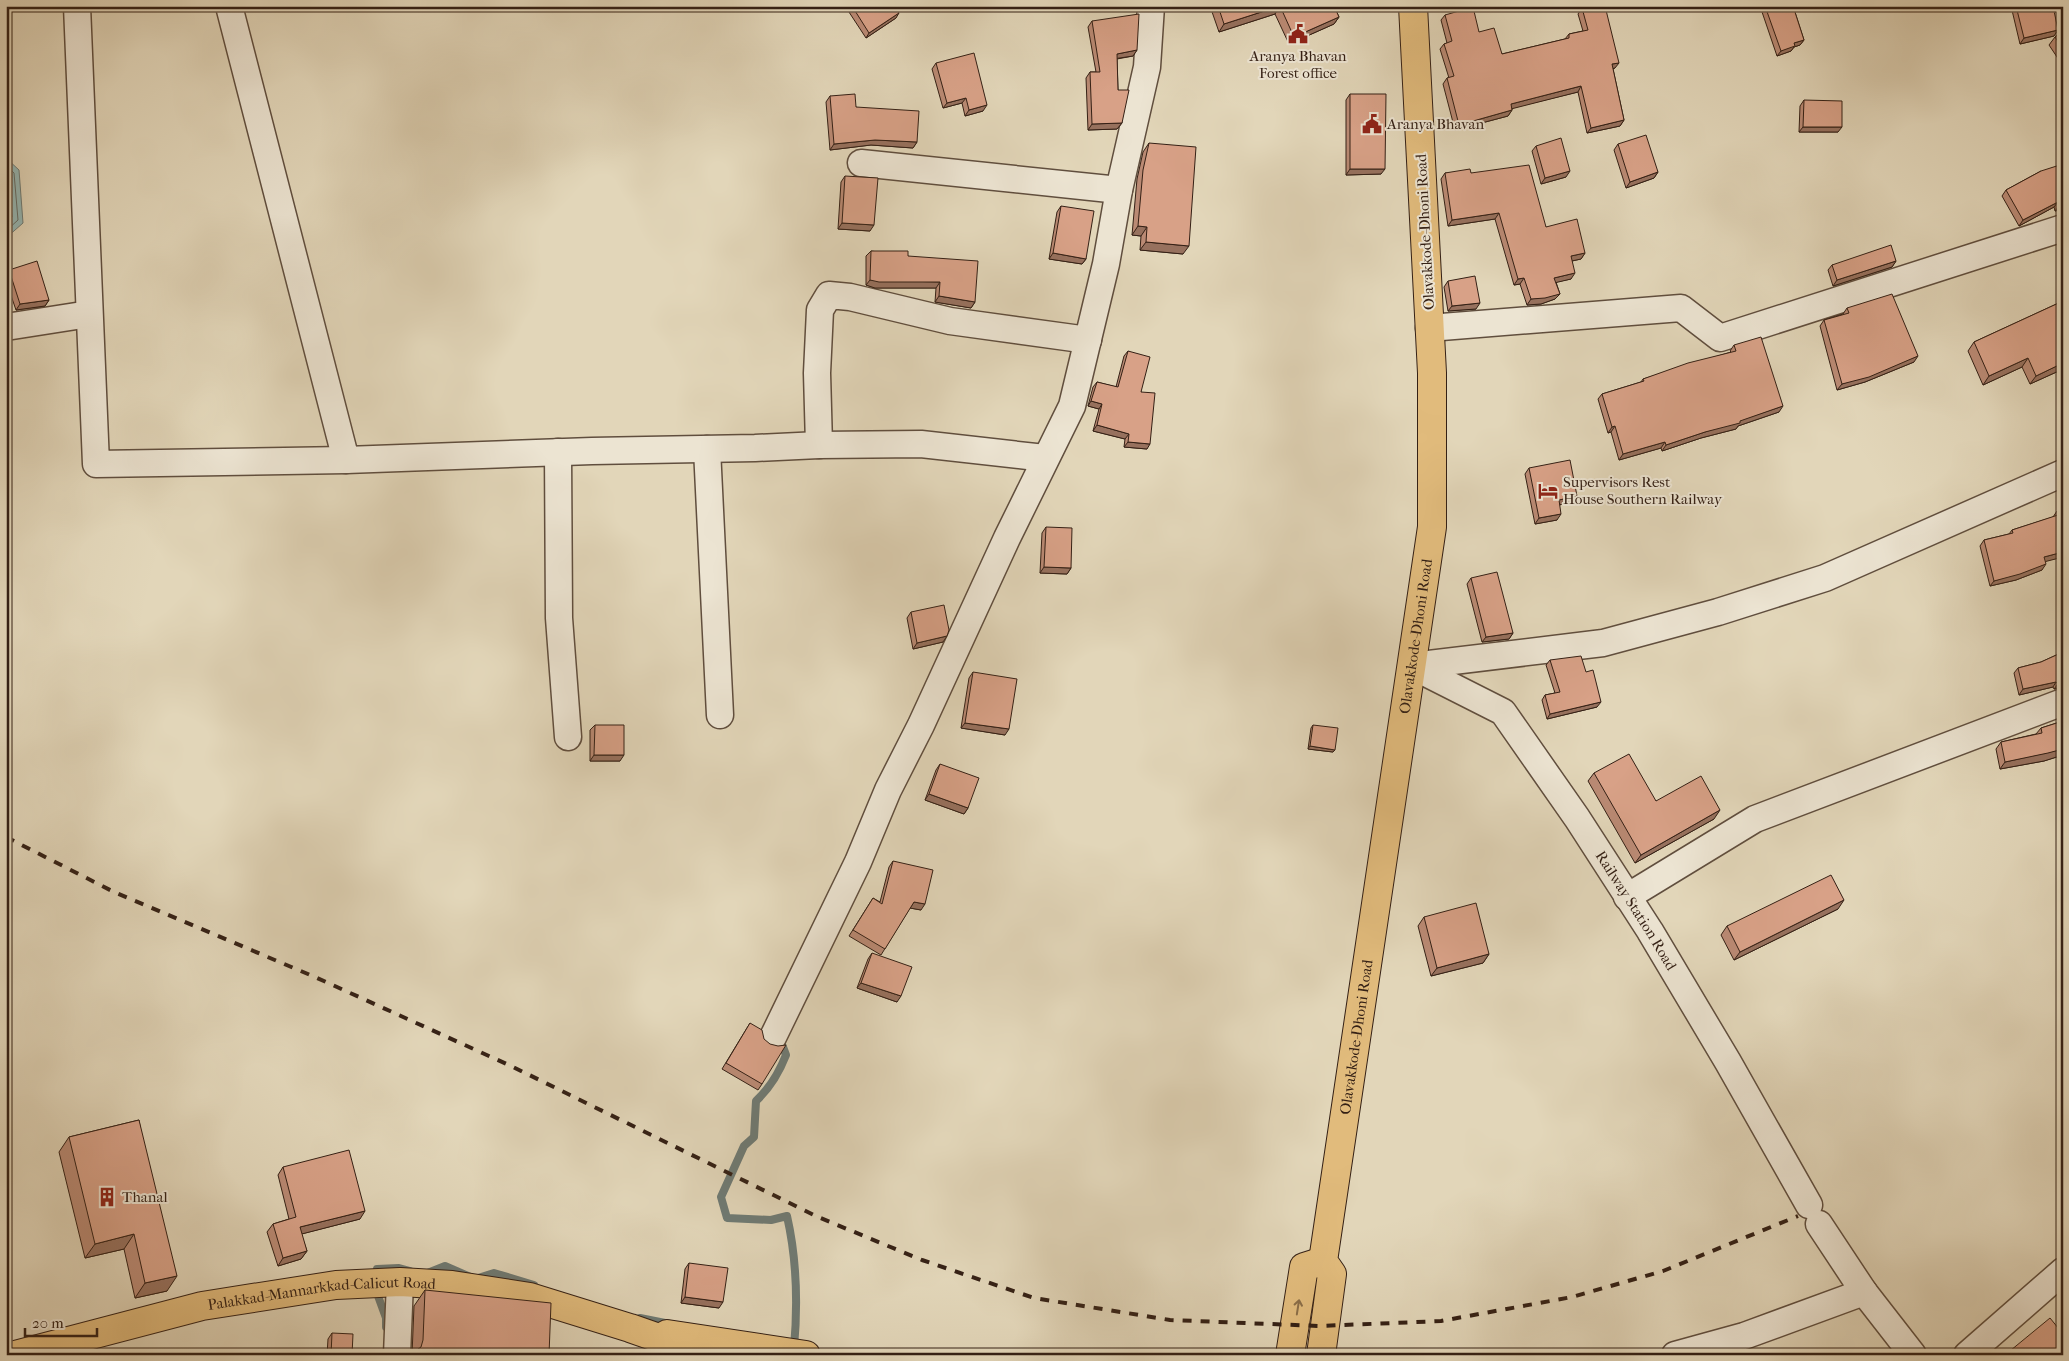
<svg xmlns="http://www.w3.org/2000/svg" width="2069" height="1361" viewBox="0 0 2069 1361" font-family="'IM FELL French Canon',serif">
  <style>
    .water { fill: #96b8b5; stroke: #6f7b75 }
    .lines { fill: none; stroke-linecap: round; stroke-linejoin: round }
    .shore { stroke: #656c65; stroke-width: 1 }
    .stream { stroke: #6f7b75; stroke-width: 8 }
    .minor-casing { stroke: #604e3e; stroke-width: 29 }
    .major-casing { stroke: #342015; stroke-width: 30 }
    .highway-casing { stroke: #342015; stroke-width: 30 }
    .minor { stroke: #ece4d2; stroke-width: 26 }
    .major { stroke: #e1bb7c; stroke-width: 28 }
    .highway { stroke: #e1bb7c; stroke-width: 28 }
    .rail { stroke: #342015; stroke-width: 4; stroke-dasharray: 9 9; stroke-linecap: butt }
    .wall { fill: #ba8a74; stroke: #342015 }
    .shaded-wall { fill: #97715e; stroke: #342015 }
    .building { fill: #d8a187; stroke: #342015 }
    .oneway { stroke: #8a6e48 }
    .labels { text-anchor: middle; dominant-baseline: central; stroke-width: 4; stroke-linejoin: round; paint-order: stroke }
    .poi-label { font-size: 15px; fill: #342015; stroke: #ece4d2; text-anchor: start }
    .street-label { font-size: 15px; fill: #342015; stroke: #ece4d2 }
  </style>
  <rect width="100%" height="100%" fill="#e2d6b9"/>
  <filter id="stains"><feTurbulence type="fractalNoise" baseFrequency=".004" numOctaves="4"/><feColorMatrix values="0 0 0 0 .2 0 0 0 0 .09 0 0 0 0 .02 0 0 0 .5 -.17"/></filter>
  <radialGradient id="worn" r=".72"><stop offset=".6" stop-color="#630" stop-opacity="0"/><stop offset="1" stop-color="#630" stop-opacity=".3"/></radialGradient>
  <path class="water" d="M6 158 19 170 23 223 6 238Z"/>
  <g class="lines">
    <path class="shore" d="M6 165 14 173 18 220 6 231
      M6 174 8 176 12 217 6 223"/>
    <path class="stream" d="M780 1039 786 1055C779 1073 771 1087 756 1101L754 1137 744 1146 721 1197 727 1218 771 1220 787 1216C797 1260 798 1303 794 1348
      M377 1269 399 1268 410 1271
      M425 1274 445 1266 475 1279 494 1273 534 1285
      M378 1296 386 1318V1327
      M640 1318 670 1324"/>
    <defs>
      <g id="minor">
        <path d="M77 6 96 464 346 460"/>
        <path d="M229 6 346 460 592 451 755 448 819 445 921 444 1045 458"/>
        <path d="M861 163 1119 190"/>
        <path d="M6 327 89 314"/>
        <path d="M1429 328 1681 308 1720 338 2063 228"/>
        <path d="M819 445 817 373 820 310 829 295 850 297 950 321 1088 340"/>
        <path d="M707 449 720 715"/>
        <path d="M558 452 559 618 568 737"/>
        <path d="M1412 666 1603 643 1718 612 1825 578 2063 473"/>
        <path id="s1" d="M1412 666 1503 712 1577 818 1650 931 1728 1062 1809 1205"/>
        <path d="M1627 897 1755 819 2063 702"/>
        <path d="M773 1037 858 862 888 790 921 725 1007 538 1072 406 1106 264 1119 190 1147 67 1151 6"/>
        <path d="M1864 1292 1913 1355"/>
        <path d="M397 1355 400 1282"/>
        <path d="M1675 1355 1744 1336 1864 1292 1819 1224"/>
        <path d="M1967 1355 2063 1271"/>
      </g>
      <g id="major">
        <path d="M667 1334 806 1355"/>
        <path d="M1290 1355 1304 1267 1323 1261"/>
        <path id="s2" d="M1321 1355 1332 1274 1323 1261 1432 527V373L1413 6"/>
      </g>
      <g id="highway">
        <path id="s3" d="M15 1355 202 1306 336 1285 400 1282 452 1285 530 1297 630 1328 707 1355"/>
      </g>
    </defs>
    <use href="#minor" class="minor-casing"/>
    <use href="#major" class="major-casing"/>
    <use href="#highway" class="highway-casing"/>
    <use href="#minor" class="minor"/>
    <use href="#major" class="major"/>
    <use href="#highway" class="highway"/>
    <path class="rail" d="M6 837 114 892 315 977 511 1066 818 1217 922 1260 1034 1298 1170 1320 1320 1326 1441 1321 1572 1297 1663 1271 1798 1216"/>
  </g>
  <path class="wall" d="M849 6H895L896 18 866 38 847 9Z
    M1210 6H1334L1339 17 1334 24 1289 44 1275 14 1219 32Z
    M1760 6H1793L1804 40 1800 45 1794 47 1791 51 1777 56Z
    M2011 6H2053L2054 36 2020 44Z
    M1582 8 1615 68 1613 69 1624 120 1620 126 1587 133 1578 92 1512 108V110L1508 116 1455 130 1443 84 1447 78H1449L1440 49 1444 44 1447 43 1441 20 1445 15 1479 32 1502 54 1565 39 1569 34 1583 31 1578 14Z
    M1092 21 1137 50 1133 56 1117 59 1118 90 1122 123 1117 129 1088 130 1086 78 1090 72H1096L1088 27Z
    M2063 31V66L2049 45 2055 37Z
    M936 63 983 111 965 116 962 103 943 108 932 69Z
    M1350 94 1381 174 1346 175V100Z
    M830 96 856 107 917 142 913 148 871 145 830 150 826 102Z
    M1804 100 1838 132H1799L1800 106Z
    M1149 143 1183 254 1140 250 1141 236 1132 235 1137 179 1143 152Z
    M1618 144 1658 172 1654 178 1626 188 1614 150Z
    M1536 146 1566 177 1541 184 1532 151Z
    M2041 171 2063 209 2055 211 2054 207 2019 226 2002 196 2006 190Z
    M1445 173H1471L1546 227 1585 253 1581 259 1572 261 1571 279 1556 282 1560 294 1555 299 1541 304 1527 305 1520 284 1514 285 1495 219 1448 226 1441 179Z
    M845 176 870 231 838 229 841 182Z
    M1061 206 1086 259 1082 264 1049 259 1057 212Z
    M871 251 908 256 975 302 971 308 935 302 936 288H875L866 285V256Z
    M1896 261 1892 267 1833 286 1828 270 1832 265Z
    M9 270 49 300 45 306 16 310 6 281V274Z
    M1448 281 1476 309 1448 311 1444 287Z
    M2063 301V368L2061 370 2030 384 2022 367 1983 385 1968 351 1974 342Z
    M1847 308 1914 362 1865 382 1837 390 1820 326 1824 320 1843 314Z
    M1734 345 1779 412 1738 426 1736 429 1701 438 1662 451 1661 448 1619 460 1611 432 1608 433 1598 399 1602 394 1641 382 1643 379 1731 352 1730 351Z
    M1128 351 1141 392 1147 449 1124 447 1125 439 1093 431 1099 409 1088 406 1093 387 1097 382 1116 387 1124 356Z
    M1529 468 1577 496 1573 502 1559 505 1557 520 1535 524 1525 474Z
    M2063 509V557L2045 561 2042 570 2016 580 1990 586 1980 546 1984 540 2009 534 2012 530 2053 517 2057 511Z
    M1046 527 1071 568 1067 574 1040 573 1042 533Z
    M1471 578 1513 633 1509 639 1482 642 1467 584Z
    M911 612 943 642 913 649 907 618Z
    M2063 652 2059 688 2054 689 2053 687 2019 695 2014 673 2018 668 2041 662Z
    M1550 660 1597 707 1547 719 1542 700 1545 695 1555 693 1546 665Z
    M973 672 1005 735 961 728 969 678Z
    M2063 721V755L2044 761 2000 769 1996 749 2001 742 2036 734 2041 728Z
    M595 725 620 761H590V730Z
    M1313 725 1333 752 1308 749 1311 728Z
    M940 764 968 808 964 814 925 800 936 770Z
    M1594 773 1656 801 1714 819 1635 863 1588 781Z
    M893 861 921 910 910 908 881 955 849 936 873 898 880 902 889 867Z
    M1838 909 1734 960 1721 935 1727 926Z
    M1424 917 1489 954 1483 963 1431 976 1418 926Z
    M872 953 897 1002 857 988 868 959Z
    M750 1023 762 1084 758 1090 722 1069Z
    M139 1120 167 1291 135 1298 124 1249 85 1258 59 1152 69 1137Z
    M283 1167 360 1219 301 1234 307 1251 301 1259 278 1266 267 1232 273 1224 289 1219 278 1175Z
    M689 1263 719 1308 681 1303 685 1269Z
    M425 1290 549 1355H412L414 1306Z
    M332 1333 352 1355H327L328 1339Z"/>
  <path class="shaded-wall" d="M1280 6 1275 14 1219 32 1224 24Z
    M899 13 896 18 866 38 869 33Z
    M1339 17 1334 24 1289 44 1294 37Z
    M2058 30 2054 36 2020 44 2024 38Z
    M1804 40 1800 45 1794 47 1791 51 1777 56 1781 51 1794 43Z
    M1137 50 1133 56 1113 59 1117 54Z
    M1619 63 1615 68 1608 70 1612 64Z
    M1581 86 1578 92 1507 110 1511 104Z
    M966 98 962 103 943 108 947 103Z
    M987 105 983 111 965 116 969 110Z
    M1512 110 1508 116 1455 130 1459 125Z
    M1624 120 1620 126 1587 133 1591 128Z
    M1122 123 1117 129 1088 130 1092 124Z
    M1803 127H1842L1838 132H1799Z
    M875 140 917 142 913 148 871 145 830 150 834 144Z
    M1350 169H1385L1381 174 1346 175Z
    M1570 171 1566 177 1541 184 1545 178Z
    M1658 172 1654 178 1626 188 1630 182Z
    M2058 202 2054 207 2019 226 2023 220Z
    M2063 205V209L2055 211 2059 206Z
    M1499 213 1495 219 1448 226 1452 220Z
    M842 223 874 225 870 231 838 229Z
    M1138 226 1147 227 1141 236 1132 235Z
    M1146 242 1189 246 1183 254 1140 250Z
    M1053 253 1086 259 1082 264 1049 259Z
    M1585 253 1581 259 1567 262 1571 256Z
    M1896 261 1892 267 1833 286 1837 280Z
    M1575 273 1571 279 1550 284 1554 278Z
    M1524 278 1520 284 1514 285 1518 279Z
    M870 280 940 282 936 288H875L866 285Z
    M1560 294 1555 299 1541 304 1527 305 1531 299Z
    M939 296 975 302 971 308 935 302Z
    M49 300 45 306 16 310 20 304Z
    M1480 303 1476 309 1448 311 1452 306Z
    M1918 356 1914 362 1865 382 1837 390 1842 384Z
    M2028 358 2022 367 1983 385 1989 376Z
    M2063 363V368L2061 370 2030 384 2036 376Z
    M1091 401 1102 404 1099 409 1088 406Z
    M1783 406 1779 412 1738 426 1736 429 1701 438 1662 451 1666 445Z
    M1097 425 1129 434 1125 439 1093 431Z
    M1615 426 1611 432 1608 433 1612 427Z
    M1128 442 1150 444 1147 449 1124 447Z
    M1665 442 1661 448 1619 460 1623 454Z
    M1577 496 1573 502 1554 506 1559 500Z
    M1561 514 1557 520 1535 524 1539 518Z
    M2063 552V557L2040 563 2044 557Z
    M2046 564 2042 570 2016 580 1990 586 1994 581Z
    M1044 567 1071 568 1067 574 1040 573Z
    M1513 633 1509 639 1482 642 1486 637Z
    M947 636 943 642 913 649 917 643Z
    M2056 682 2053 687 2019 695 2023 689Z
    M2063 682V686L2054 689 2058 684Z
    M1601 702 1597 707 1547 719 1550 714Z
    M965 723 1009 729 1005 735 961 728Z
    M1310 746 1335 750 1333 752 1308 749Z
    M2063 749V755L2044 761 2000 769 2005 762Z
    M594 755H624L620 761H590Z
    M929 794 968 808 964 814 925 800Z
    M1720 810 1714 819 1635 863 1641 855Z
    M1844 900 1838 909 1734 960 1740 952Z
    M914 902 925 904 921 910 910 908Z
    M1489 954 1483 963 1431 976 1437 968Z
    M861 983 901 996 897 1002 857 988Z
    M365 1211 360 1219 294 1236 300 1227Z
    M134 1234 124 1249 85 1258 95 1244Z
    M307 1251 301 1259 278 1266 283 1258Z
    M177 1276 167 1291 135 1298 145 1283Z
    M685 1297 723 1302 719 1308 681 1303Z"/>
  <path class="building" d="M852 6H895L899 13 869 33Z
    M1218 6H1334L1339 17 1294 37 1280 6 1224 24Z
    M1589 6H1605L1619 63 1612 64 1624 120 1591 128 1581 86 1511 104 1512 110 1459 125 1447 78 1454 76 1444 44 1452 41 1445 15 1473 7 1479 32 1494 28 1502 54 1569 38V34L1588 30 1582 8Z
    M1765 6H1793L1804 40 1794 43 1795 46 1781 51Z
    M2016 6H2053L2058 30 2024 38Z
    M1139 14 1137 50 1117 54 1118 90H1129L1122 123 1092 124 1090 72H1100L1092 21Z
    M2063 31V49L2055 37Z
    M974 53 987 105 969 110 966 98 947 103 936 63Z
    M855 94 856 107 919 111 917 142 875 140 834 144 830 96Z
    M1350 94H1386L1385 169H1350Z
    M1804 100 1842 101V127H1803Z
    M1646 135 1658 172 1630 182 1618 144Z
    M1561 138 1570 171 1545 178 1536 146Z
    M1149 143 1196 147 1189 246 1146 242 1147 227 1138 226 1143 170Z
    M2063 164V205L2059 206 2058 202 2023 220 2006 190 2041 171Z
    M1529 165 1546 227 1577 219 1585 253 1571 256 1575 273 1554 278 1560 294 1545 298 1531 299 1524 278 1518 279 1499 213 1452 220 1445 173 1470 169 1471 173Z
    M845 176 878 178 874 225 842 223Z
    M1061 206 1094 211 1086 259 1053 253Z
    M1891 245 1896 261 1837 280 1832 265Z
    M871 251H908V256L978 261 975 302 939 296 940 282H879L870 280Z
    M37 261 49 300 20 304 9 270Z
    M1475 276 1480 303 1452 306 1448 281Z
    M1892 294 1918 356 1869 377 1842 384 1824 320 1849 313 1847 308Z
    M2063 301V363L2036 376 2028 358 1989 376 1974 342Z
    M1761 337 1783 406 1740 421V423L1705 432 1666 445 1665 442 1623 454 1615 426 1612 427 1602 394 1644 381 1643 379 1688 363 1736 351 1734 345Z
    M1128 351 1150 357 1141 392 1155 393 1150 444 1128 442 1129 434 1097 425 1102 404 1091 401 1097 382 1118 387Z
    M1570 460 1577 496 1559 500 1561 514 1539 518 1529 468Z
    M2063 509V552L2044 557 2046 564 2020 574 1994 581 1984 540 2013 533 2012 530 2058 515 2057 511Z
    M1046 527 1072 528 1071 568 1044 567Z
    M1497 572 1513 633 1486 637 1471 578Z
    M944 605 949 630 947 636 917 643 911 612Z
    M2063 652V682L2058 684 2056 682 2023 689 2018 668 2041 662Z
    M1581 656 1586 672 1593 670 1601 702 1550 714 1545 695 1560 692 1550 660Z
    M973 672 1017 679 1009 729 965 723Z
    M6 696 9 700 6 703Z
    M2063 721V749L2048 753 2005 762 2001 742 2042 733 2041 728Z
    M595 725H624V755H594Z
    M1313 725 1338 728 1335 750 1310 746Z
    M1629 754 1656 801 1701 776 1720 810 1641 855 1594 773Z
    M940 764 979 778 968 808 929 794Z
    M893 861 933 870 925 904 914 902 885 949 853 930 873 898 882 904Z
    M1831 875 1844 900 1740 952 1727 926Z
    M1476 903 1489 954 1437 968 1424 917Z
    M872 953 912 967 901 996 861 983Z
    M750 1023 762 1030 764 1039 770 1044 778 1046 786 1045 762 1084 726 1063Z
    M139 1120 177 1276 145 1283 134 1234 95 1244 69 1137Z
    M349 1150 365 1211 300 1227 307 1251 283 1258 273 1224 296 1217 283 1167Z
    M689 1263 728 1268 723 1302 685 1297Z
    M425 1290 551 1303 549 1355H414V1352L421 1347 423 1340Z
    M2050 1318 2063 1334V1350L2057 1355H2005Z
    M332 1333 353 1334 352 1355H331Z"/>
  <defs><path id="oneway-shaft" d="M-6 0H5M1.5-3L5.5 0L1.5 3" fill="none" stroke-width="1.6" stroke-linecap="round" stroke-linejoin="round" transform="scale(1.25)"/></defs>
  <use class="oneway" href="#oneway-shaft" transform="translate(1298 1307) rotate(-81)"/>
  <defs>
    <symbol id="civic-bare" viewBox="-9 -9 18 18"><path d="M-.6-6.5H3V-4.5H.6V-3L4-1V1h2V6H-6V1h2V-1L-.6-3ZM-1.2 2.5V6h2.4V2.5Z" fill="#8f2418" stroke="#ece4d2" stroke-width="2.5" paint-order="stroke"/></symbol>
    <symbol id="hotel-bare" viewBox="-9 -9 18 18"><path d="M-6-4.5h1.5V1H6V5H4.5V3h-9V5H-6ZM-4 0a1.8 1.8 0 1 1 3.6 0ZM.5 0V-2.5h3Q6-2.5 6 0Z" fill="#8f2418" stroke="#ece4d2" stroke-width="2.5" paint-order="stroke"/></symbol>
    <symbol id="building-bare" viewBox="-9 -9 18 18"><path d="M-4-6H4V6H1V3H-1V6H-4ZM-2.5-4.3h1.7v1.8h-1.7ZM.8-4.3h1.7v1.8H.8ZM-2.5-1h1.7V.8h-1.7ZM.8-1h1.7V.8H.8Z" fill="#8f2418" stroke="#ece4d2" stroke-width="2.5" paint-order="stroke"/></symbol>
  </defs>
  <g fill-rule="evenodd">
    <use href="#civic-bare" x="1284" y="20" width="28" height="28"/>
    <use href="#civic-bare" x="1358" y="110" width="28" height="28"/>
    <use href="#hotel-bare" x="1534" y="477" width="28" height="28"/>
    <use href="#building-bare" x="93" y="1183" width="28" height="28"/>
  </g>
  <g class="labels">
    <g class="poi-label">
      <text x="1298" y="56" text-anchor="middle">Aranya Bhavan<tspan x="1298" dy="17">Forest office</tspan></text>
      <text x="1387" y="124">Aranya Bhavan</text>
      <text x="1563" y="482">Supervisors Rest<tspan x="1563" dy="17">House Southern Railway</tspan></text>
      <text x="122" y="1197">Thanal</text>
    </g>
    <g class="street-label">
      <text transform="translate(1425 232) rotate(-93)">Olavakkode-Dhoni Road</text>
      <text stroke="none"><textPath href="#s2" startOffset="729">Olavakkode-Dhoni Road</textPath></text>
      <text stroke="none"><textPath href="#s1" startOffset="341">Railway Station Road</textPath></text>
      <text stroke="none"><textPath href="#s2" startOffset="324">Olavakkode-Dhoni Road</textPath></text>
      <text stroke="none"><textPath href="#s3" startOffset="314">Palakkad-Mannarkkad-Calicut Road</textPath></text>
    </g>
  </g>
  <rect width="2069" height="1361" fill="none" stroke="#e2d6b9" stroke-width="25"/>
  <rect x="8" y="8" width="2054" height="1346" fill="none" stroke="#342015" stroke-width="2.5"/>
  <rect x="12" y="12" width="2044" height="1336" fill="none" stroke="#342015"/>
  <path d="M25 1328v8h72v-8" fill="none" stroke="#342015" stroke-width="2.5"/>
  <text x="32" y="1328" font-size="15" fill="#342015" stroke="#ece4d2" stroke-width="4" paint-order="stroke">20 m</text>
  <rect width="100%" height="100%" filter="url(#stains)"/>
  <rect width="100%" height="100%" fill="url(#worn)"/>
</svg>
